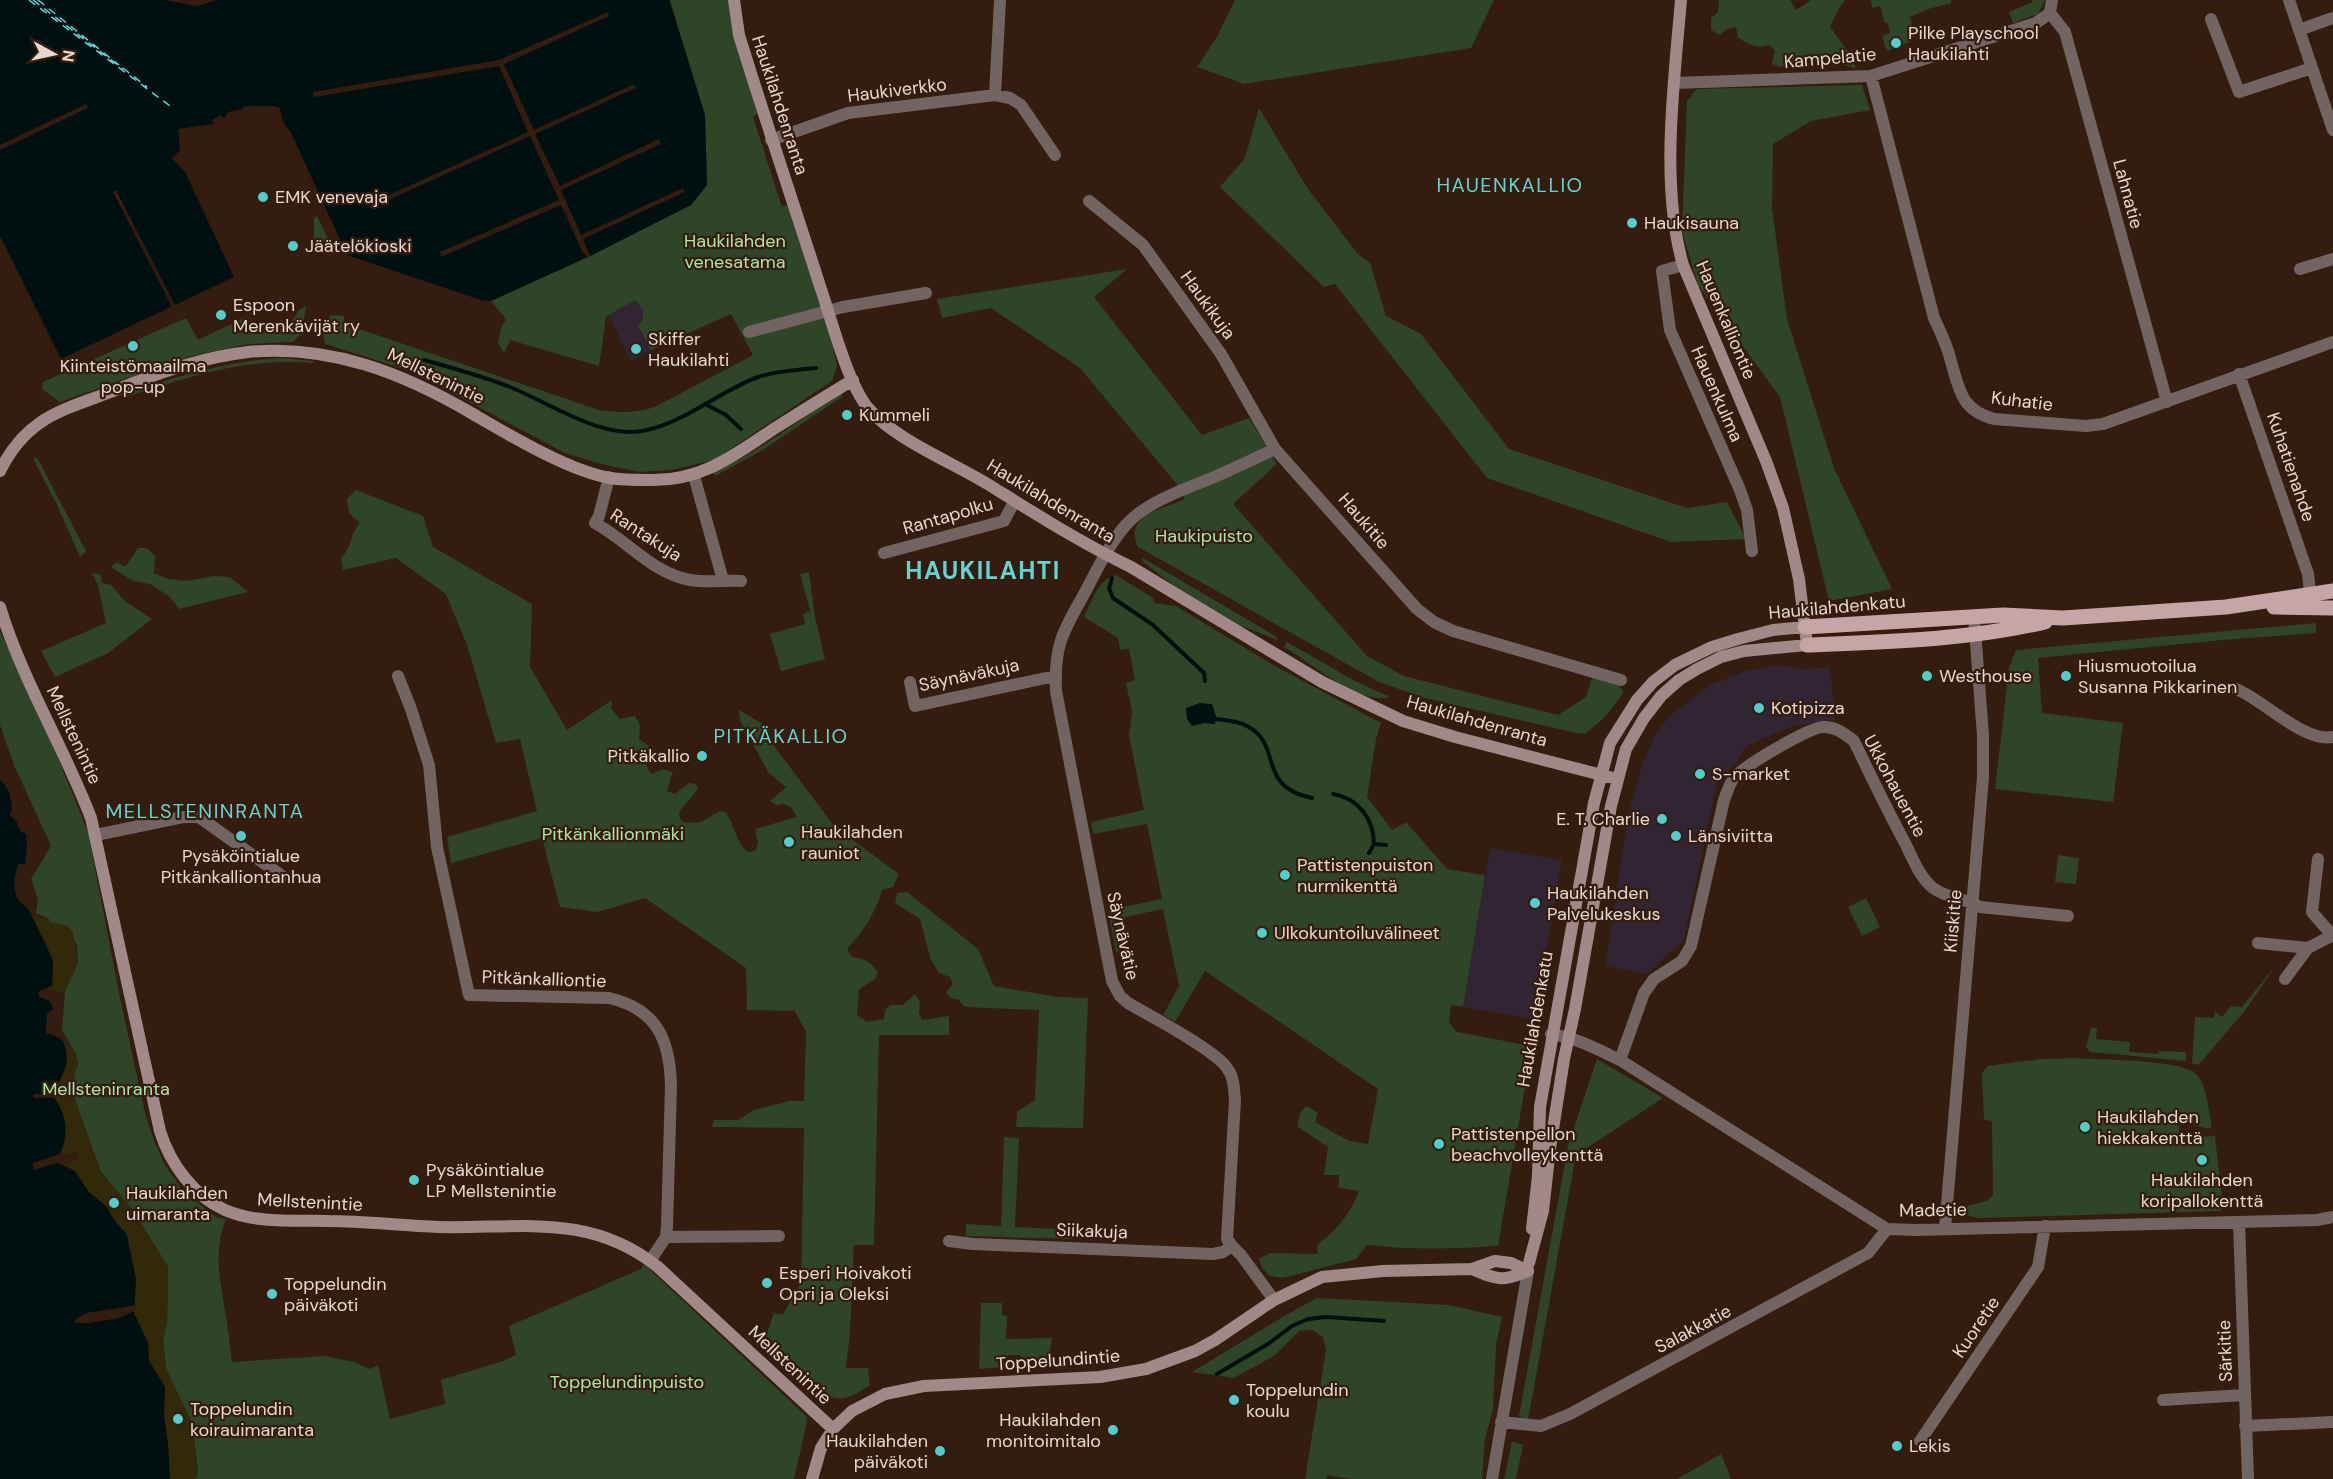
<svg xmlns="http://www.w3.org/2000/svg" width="2333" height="1479" viewBox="0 0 2333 1479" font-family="'DM Sans',sans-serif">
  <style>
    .commercial { fill: #312533 }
    .green { fill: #2e4528 }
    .sand { fill: #322908 }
    .water { fill: #001011 }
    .pier { fill: #341c0e }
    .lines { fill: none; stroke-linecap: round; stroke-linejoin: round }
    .stream { stroke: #001011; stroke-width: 4 }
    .ferry { stroke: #5cd4d7; stroke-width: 1.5; stroke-dasharray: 8 6; stroke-linecap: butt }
    .street { stroke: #736464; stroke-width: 12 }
    .secondary { stroke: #a28989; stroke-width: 12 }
    .primary { stroke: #c6a5a6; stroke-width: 15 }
    .poi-dot { fill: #52cdcc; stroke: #341c0e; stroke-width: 2 }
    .labels { text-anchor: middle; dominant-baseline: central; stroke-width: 4.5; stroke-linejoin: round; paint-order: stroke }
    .poi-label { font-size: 18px; fill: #e8d7ce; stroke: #341c0e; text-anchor: start }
    .street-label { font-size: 18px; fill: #e8d7ce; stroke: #341c0e }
    .park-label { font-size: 18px; fill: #aee5a1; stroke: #341c0e }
    .neighbourhood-label { font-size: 20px; letter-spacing: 1.5px; fill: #66d3d2; stroke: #341c0e }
    .district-label { font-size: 24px; font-weight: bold; letter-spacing: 1.5px; fill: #66d3d2; stroke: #341c0e }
  </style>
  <rect width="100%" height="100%" fill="#341c0e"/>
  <path class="commercial" d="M635 300 643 310V319L638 327 651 350 631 362 609 316Z
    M1779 665 1804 669 1830 667 1835 720 1792 726 1745 747 1737 762 1718 783 1715 792 1684 940 1647 974 1605 966 1628 815 1643 762 1657 731 1673 713 1712 684 1749 670Z
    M1490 848 1562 860 1535 1019 1463 1007Z"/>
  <path class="green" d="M670 0H730L758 113 753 117 782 207 788 205 833 347 837 366 832 381 714 460 671 470 639 472 601 464 565 453 413 372 326 344 323 337 327 320 331 315 344 316V324L599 410C619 413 635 413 655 407L753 355 731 314 651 350 638 326 643 319V310L635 300 606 317 599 366 510 340 504 353 498 343 501 328 506 319 491 301 590 256 691 205 707 185 705 115Z
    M1235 0H1494L1471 48 1244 84 1197 67 1217 37Z
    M1719 0H1790L1796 10 1811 0H1845L1839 8 1830 27 1853 58 1856 69 1823 57 1781 67 1772 64 1775 50 1769 45C1757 49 1750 45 1738 38L1736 27 1727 29 1720 35 1711 30V18L1718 12Z
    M1870 0H1951V3L1928 9 1910 17 1915 37 1911 38 1912 41 1887 51 1882 36 1890 33 1887 22 1885 23 1880 6 1873 8Z
    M2032 0H2045L2038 14 2013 23 2009 12 2033 2Z
    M1862 85 1870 110 1811 121 1773 144 1772 208 1787 319 1834 468 1892 589 1829 601 1780 397 1698 285 1682 231 1687 101 1697 89Z
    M1259 108 1308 189 1357 253 1370 263 1386 316 1421 334 1509 449 1687 508 1727 502 1746 539 1671 542 1487 478 1335 284 1324 287 1220 187 1245 158Z
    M317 216 335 252 314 245V218Z
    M1127 269 1094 297 1202 435 1249 418 1277 464 1233 504 1367 656 1404 676 1558 715 1586 697 1592 678C1605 679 1617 681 1624 692L1606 716 1585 734 1576 733 1425 698 1379 682 1138 547C1123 516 1162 509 1185 499L1175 482 1080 368 991 308 942 318 937 299Z
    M306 306 302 333 293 342 248 344 188 357 60 402 42 389 43 382 186 318 198 340 246 317 256 334 286 329 300 309Z
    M282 358 314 361 312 363C246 357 188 377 126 397L125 393C181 376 223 361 282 358Z
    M840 394 843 396 763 450 715 476 713 472C757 453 795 423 835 396Z
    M35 457 38 459 86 551 80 557 58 507 34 460Z
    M356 490 423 516 433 547 532 604 530 667 567 730 612 700 611 708 620 719 635 716 640 725 639 739 649 746C645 757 644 764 651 774L663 769 673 772 667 791 675 794 689 783 696 784 698 789 679 812 680 819 685 823 701 822 720 811 726 812C734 825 736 841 747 852L755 851 758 843 755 829 796 817 792 808 784 804 776 805 770 801 786 787 768 772 740 720 739 710 768 727 774 746 835 827 899 874 893 887 882 890C876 912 863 932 847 949L852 957C865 959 871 961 878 973L875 979 859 989 857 1015 867 1022 884 1019 885 1010 890 1005H903L915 994 920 1001 919 1013 922 1020 949 1016V1035H879L874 1245H854L850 1333 846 1368H868L870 1385C858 1393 846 1402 831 1397L766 1336 774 1313 783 1314 801 1283 804 1128 712 1127 714 1120H738L754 1110 789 1101H804L806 1032 795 1011 747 1010 746 968 645 898 598 912 560 907 542 838 451 863 447 837 537 811 520 739 496 743 467 645 446 594 396 558 343 570 341 558C353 545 349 536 360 523L349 513 347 499Z
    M138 548H147L155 556 154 573 168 579 187 581 213 576 230 577 248 592 179 609 170 597 150 584 133 581 111 567 117 562 123 566H126Z
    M1143 558 1277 637V640L1239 625 1179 590 1141 560Z
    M809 572 815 617 825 659 781 671 770 634 805 624 803 614 810 611 800 574Z
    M92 573 101 575 102 583 111 585 125 601 152 619 108 653 55 677 41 651 106 623 98 585Z
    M1116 575 1153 598 1155 603 1176 606 1275 666 1381 723 1376 739 1367 797 1392 830 1406 822 1447 869 1485 875 1463 1007 1451 1005 1449 1022 1457 1032 1532 1046 1498 1246C1454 1249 1411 1250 1367 1245L1356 1259 1283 1278 1270 1276 1262 1268 1259 1259 1270 1253 1318 1254 1317 1245C1337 1230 1350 1214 1359 1191L1339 1188V1175H1324L1328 1147 1298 1127C1298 1118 1299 1111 1307 1106L1318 1113 1315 1122 1349 1141 1368 1144 1378 1089 1205 971 1175 1022 1163 1015 1179 986 1163 909 1125 917 1127 948 1116 952 1108 910 1162 899 1147 824 1093 834 1091 822 1144 810 1129 735 1132 712 1126 683 1135 680 1129 649 1120 650 1118 638 1084 617C1091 602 1099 578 1116 575Z
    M2316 623V633L2222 640 2038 658 2042 713 2123 723 2113 802 1995 789 2009 668 2016 650Z
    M0 631 56 753 88 832 119 993 146 1117 155 1143 165 1165 183 1191 216 1217 226 1219C213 1253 220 1277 225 1311 228 1328 230 1345 232 1362L325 1356 354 1362 370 1369 378 1365 390 1419 445 1404 441 1380 500 1362 516 1355 509 1326 641 1269 644 1264 806 1416 807 1422 794 1479H196L198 1471 192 1423 166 1369 163 1340 167 1322 168 1267 133 1210 101 1172 81 1119 73 1094 74 1076 78 1063 76 1054 62 1030 65 991 78 963 77 944 60 925 50 922 49 919 36 913 38 900 31 879 51 846 14 765 0 725Z
    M1287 642 1355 681 1388 696 1387 698C1351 701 1314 664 1284 647Z
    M2058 855 2079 858 2076 884 2055 882Z
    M907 892 978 949 994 986 1058 997 1088 998 1083 1128 1016 1127 1017 1112 1035 1100 1039 1010 965 1007 959 1000 950 998 946 992 953 984 950 977 939 973 930 958 920 919 895 903 897 893Z
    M1866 898 1880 927 1862 936 1848 907Z
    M2275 966 2247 1008 2202 1061 2198 1065 2192 1063 2195 1017 2214 1018 2215 1011 2222 1017 2231 1006 2242 1007Z
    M2091 1028H2097L2096 1039 2130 1042 2129 1052 2158 1054 2159 1051 2186 1052V1061L2090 1052 2086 1047Z
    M2074 1058C2100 1060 2176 1059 2195 1073 2206 1080 2209 1113 2212 1126L2209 1129 2194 1125 2178 1111 2179 1133 2189 1137 2215 1136 2223 1208 2221 1211 1978 1218 1966 1215 1967 1206 1987 1201 1993 1195 1992 1121 1984 1120 1982 1073 1988 1066 2016 1062 2042 1059Z
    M1597 1059 1663 1098 1576 1155 1528 1420 1519 1416 1568 1146Z
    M1004 1137 1019 1138 1015 1227 1074 1230 1073 1239 966 1236V1224L1001 1226Z
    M1317 1298 1449 1305 1502 1317 1496 1345 1493 1409 1485 1439 1482 1479H1352L1327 1475 1326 1479H1305L1326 1350 1323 1337 1312 1330 1299 1331 1274 1356 1234 1378 1192 1372 1286 1315Z
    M981 1303H1002V1315L1007 1316 1006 1339 1052 1338 1049 1359 1046 1361H1028L1019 1355H1008L1003 1367 979 1369Z
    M1512 1441 1523 1445 1516 1479H1504Z
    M1721 1454 1731 1479H1677Z"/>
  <path class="sand" d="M32 917 49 919 50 922 68 926 73 932 78 963 65 991 61 993 47 989 52 986 53 975 46 943Z
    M64 1044 72 1046 78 1063 74 1076 73 1094 101 1172 133 1210 168 1267 167 1322 163 1340 166 1369 192 1423 198 1471 196 1479H170L168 1444 164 1416 165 1387 149 1361 148 1343 134 1313 136 1279 130 1257 117 1224 107 1207 88 1191 75 1171 64 1164 79 1159 78 1153 60 1154C75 1123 53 1114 55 1087 66 1077 66 1058 64 1044Z"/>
  <path class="water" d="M0 0H164L197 6 217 0H669L705 115 707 185 691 205 590 256 491 301 481 300 347 255 290 131C283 124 281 118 280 108 268 104 258 107 245 106L242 109 228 112 224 119 221 115 212 120 213 124 178 129 180 150 172 158 185 172 234 277 61 359 0 236Z
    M1200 703 1212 704 1216 716 1215 724 1204 723 1192 726 1187 719 1186 708Z
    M0 779C9 788 11 797 12 810L9 814 16 821 21 832 26 834 27 846 25 864H18C13 881 11 899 28 908L53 960 52 986 39 991 38 996 50 1001 53 1009 47 1014 46 1033C50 1034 56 1036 59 1038 75 1051 64 1085 47 1092 44 1094 37 1094 33 1094V1098H54C67 1114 69 1134 60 1154L33 1163V1170L57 1163 75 1171 88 1191 107 1207 112 1217 127 1235 136 1279 134 1313 148 1343 149 1361 165 1387 164 1416 168 1444 170 1479H0Z"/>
  <path class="pier" d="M608 12 609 16 504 64 534 130 634 84 636 88 535 134 560 186 659 139 661 144 561 190 581 235 683 188 685 192 583 239 590 256 587 257 585 253H583L561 205 441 257 440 252 559 200 530 136 371 208 369 204 528 132 499 66 314 97 313 92 499 60Z
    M86 104 88 108 0 150V145Z
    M290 131 346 253 344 254 287 132Z
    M116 190 175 305 172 307 113 192Z
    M137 1305V1310L119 1318 89 1323H75V1320L86 1313Z"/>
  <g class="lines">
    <path class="stream" d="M424 360C453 368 482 376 510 387 550 403 603 441 647 430 687 421 720 391 758 377 776 371 797 370 816 368
      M705 404 726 415 741 429
      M1112 578 1109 588 1113 598 1153 625 1204 673 1205 681
      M1215 719C1226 720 1238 721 1247 726 1284 745 1255 786 1312 798
      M1333 794C1358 798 1374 819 1374 844L1386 845
      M1369 853 1374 844
      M1217 1374 1268 1344 1292 1326 1308 1319 1327 1317 1384 1321"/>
    <path class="ferry" d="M29 0 174 109
      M33 0 123 69
      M38 0 119 65
      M123 68 147 87"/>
    <path class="street" d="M2289 0 2333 130
      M2050 13 2065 32 2167 402
      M2050 13 2052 0
      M2211 19 2239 92 2312 68
      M2299 30 2333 18
      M1871 76 1934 318C1940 331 1947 345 1950 358 1959 388 1960 410 1994 419L2086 426 2103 424 2333 342
      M1675 83 1871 76 2036 23 2050 13
      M995 95 1010 98 1021 105 1055 155
      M771 140 848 113 995 95 1000 0
      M1089 201 1143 245 1221 354 1275 449
      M1683 265 1662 271 1670 330 1740 490 1747 510 1752 551
      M2300 269 2333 259
      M749 332 843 307 926 293
      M2239 374 2308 574 2311 601
      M694 476 723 580
      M609 477 599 516 595 523C628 541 652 573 690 580 707 583 724 580 741 581
      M884 553 1004 521 1014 502
      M398 676 411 709 429 765 437 847 469 995 609 998C657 1009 670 1040 671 1086L667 1226 666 1237 650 1261
      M910 682 915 706 1055 676
      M2236 689C2264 700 2304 743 2333 737
      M96 835 183 817H199L282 876
      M2318 859 2312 912 2332 935
      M2258 943 2308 948 2333 935
      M2285 979 2308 948
      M1551 1034C1577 1038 1597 1049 1620 1060L1887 1229 1916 1230 2317 1220 2333 1217
      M1620 1060 1644 993 1654 979 1682 961 1691 946 1724 800C1727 793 1729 784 1734 778 1744 766 1809 727 1824 727 1836 727 1845 734 1854 741 1870 774 1886 808 1904 841 1912 856 1919 877 1933 888 1948 899 1966 898 1980 907L2068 916
      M2239 1222 2248 1479
      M1945 1228 1983 777V736L1974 616
      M666 1237 779 1236
      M949 1241 973 1244 1213 1254 1223 1252 1232 1246
      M1274 1300 1241 1255 1232 1246 1227 1239 1235 1100C1234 1089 1234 1077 1227 1068 1215 1050 1150 1016 1128 1003L1120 996 1112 981 1056 691C1054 647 1062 633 1083 596 1096 572 1107 547 1125 526 1144 503 1185 489 1212 478 1233 469 1254 459 1275 449L1417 609 1434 622 1453 631 1621 680
      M2163 1400 2244 1395
      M1501 1422 1541 1426 1570 1414 1868 1253 1887 1229
      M2245 1426 2333 1422
      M1920 1441 2038 1267 2045 1226
      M1492 1479 1528 1271"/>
    <path class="secondary" d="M734 0 739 35C765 119 793 202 820 286 831 318 847 382 868 408 896 441 957 464 994 488 1039 516 1083 544 1131 567L1322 682 1403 721 1455 737 1617 779
      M0 471C27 416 64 410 116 390 157 373 204 357 248 352 330 344 403 373 473 414 509 435 569 471 610 478 622 480 635 480 648 480 699 482 732 457 772 430 799 413 826 396 853 380
      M0 607C22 680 64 747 91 818L160 1131C170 1164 194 1196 225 1210 257 1224 296 1220 329 1221 366 1221 402 1226 439 1227 519 1229 589 1212 658 1267L833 1429
      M1532 1229 1538 1176 1540 1107 1594 803 1610 743 1637 700 1653 682 1675 665 1712 647 1738 639 1773 630 1805 627
      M1529 1263 1543 1211 1550 1148 1564 1059 1575 1009 1611 806 1626 749 1644 718 1661 696 1679 680 1697 669 1721 657 1744 651 1807 645 1799 579 1783 508 1766 461 1683 265C1660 184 1674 84 1681 0
      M1472 1269C1498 1280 1502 1282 1528 1271
      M812 1479 821 1448 833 1429 852 1411 885 1394 924 1386 1100 1377 1146 1369 1195 1351 1215 1340 1274 1300 1322 1277 1383 1271 1472 1269 1495 1261 1511 1263 1528 1271"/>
    <path class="primary" d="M2274 607 2333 608
      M1805 627 2003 615 2063 618 2226 607 2333 591
      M1807 645C1887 642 1968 640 2045 622"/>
  </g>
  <g class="poi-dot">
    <circle cx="1896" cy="43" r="6"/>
    <circle cx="263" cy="197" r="6"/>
    <circle cx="1632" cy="223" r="6"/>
    <circle cx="293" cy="246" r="6"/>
    <circle cx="221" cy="315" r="6"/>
    <circle cx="133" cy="346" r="6"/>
    <circle cx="636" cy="349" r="6"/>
    <circle cx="847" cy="415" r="6"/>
    <circle cx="1927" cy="676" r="6"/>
    <circle cx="2066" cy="676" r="6"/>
    <circle cx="1759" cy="708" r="6"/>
    <circle cx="702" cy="756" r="6"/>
    <circle cx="1700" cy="774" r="6"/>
    <circle cx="1662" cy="819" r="6"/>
    <circle cx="241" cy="836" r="6"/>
    <circle cx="1676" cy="836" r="6"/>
    <circle cx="789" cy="842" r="6"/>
    <circle cx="1285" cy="875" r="6"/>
    <circle cx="1535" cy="903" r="6"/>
    <circle cx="1262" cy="933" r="6"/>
    <circle cx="2085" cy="1127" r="6"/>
    <circle cx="1439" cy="1144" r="6"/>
    <circle cx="2202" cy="1160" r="6"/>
    <circle cx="414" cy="1180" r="6"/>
    <circle cx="114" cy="1203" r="6"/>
    <circle cx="767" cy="1283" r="6"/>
    <circle cx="272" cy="1294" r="6"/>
    <circle cx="1234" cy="1400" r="6"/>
    <circle cx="178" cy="1419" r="6"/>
    <circle cx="1113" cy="1430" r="6"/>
    <circle cx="1897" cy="1446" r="6"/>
    <circle cx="940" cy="1451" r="6"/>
  </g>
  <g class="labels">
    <g class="poi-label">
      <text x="1908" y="33">Pilke Playschool<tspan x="1908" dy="21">Haukilahti</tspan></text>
      <text x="275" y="197">EMK venevaja</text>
      <text x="1644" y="223">Haukisauna</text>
      <text x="305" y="246">Jäätelökioski</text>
      <text x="233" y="305">Espoon<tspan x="233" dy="21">Merenkävijät ry</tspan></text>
      <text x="648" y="339">Skiffer<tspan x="648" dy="21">Haukilahti</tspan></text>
      <text x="133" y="366" text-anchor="middle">Kiinteistömaailma<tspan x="133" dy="21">pop-up</tspan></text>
      <text x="859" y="415">Kummeli</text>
      <text x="2078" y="666">Hiusmuotoilua<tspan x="2078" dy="21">Susanna Pikkarinen</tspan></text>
      <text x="1939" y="676">Westhouse</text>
      <text x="1771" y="708">Kotipizza</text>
      <text x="690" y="756" text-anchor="end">Pitkäkallio</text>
      <text x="1712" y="774">S-market</text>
      <text x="1650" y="819" text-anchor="end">E. T. Charlie</text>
      <text x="801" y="832">Haukilahden<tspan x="801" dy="21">rauniot</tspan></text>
      <text x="1688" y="836">Länsiviitta</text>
      <text x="241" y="856" text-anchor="middle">Pysäköintialue<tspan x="241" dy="21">Pitkänkalliontanhua</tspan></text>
      <text x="1297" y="865">Pattistenpuiston<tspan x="1297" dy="21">nurmikenttä</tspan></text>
      <text x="1547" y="893">Haukilahden<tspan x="1547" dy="21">Palvelukeskus</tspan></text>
      <text x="1274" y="933">Ulkokuntoiluvälineet</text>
      <text x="2097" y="1117">Haukilahden<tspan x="2097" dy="21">hiekkakenttä</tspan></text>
      <text x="1451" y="1134">Pattistenpellon<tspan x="1451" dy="21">beachvolleykenttä</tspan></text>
      <text x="426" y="1170">Pysäköintialue<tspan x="426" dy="21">LP Mellstenintie</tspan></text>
      <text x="2202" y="1180" text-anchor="middle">Haukilahden<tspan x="2202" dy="21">koripallokenttä</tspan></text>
      <text x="126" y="1193">Haukilahden<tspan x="126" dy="21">uimaranta</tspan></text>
      <text x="779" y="1273">Esperi Hoivakoti<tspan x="779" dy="21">Opri ja Oleksi</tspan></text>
      <text x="284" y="1284">Toppelundin<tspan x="284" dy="21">päiväkoti</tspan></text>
      <text x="1246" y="1390">Toppelundin<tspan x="1246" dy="21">koulu</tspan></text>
      <text x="190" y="1409">Toppelundin<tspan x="190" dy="21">koirauimaranta</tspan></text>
      <text x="1101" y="1420" text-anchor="end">Haukilahden<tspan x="1101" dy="21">monitoimitalo</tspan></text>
      <text x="928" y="1441" text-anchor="end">Haukilahden<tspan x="928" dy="21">päiväkoti</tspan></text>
      <text x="1909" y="1446">Lekis</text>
    </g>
    <g class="street-label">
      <text transform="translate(1830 58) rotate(-5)">Kampelatie</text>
      <text transform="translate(897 90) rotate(-7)">Haukiverkko</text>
      <text transform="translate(780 105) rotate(72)">Haukilahdenranta</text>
      <text transform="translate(2128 194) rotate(75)">Lahnatie</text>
      <text transform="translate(1208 305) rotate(54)">Haukikuja</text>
      <text transform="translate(1726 320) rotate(67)">Hauenkalliontie</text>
      <text transform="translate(436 376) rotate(26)">Mellstenintie</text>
      <text transform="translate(1717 394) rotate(66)">Hauenkulma</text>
      <text transform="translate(2022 401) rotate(7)">Kuhatie</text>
      <text transform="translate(2291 467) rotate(71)">Kuhatienahde</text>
      <text transform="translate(1051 501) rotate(31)">Haukilahdenranta</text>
      <text transform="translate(948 516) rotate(-16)">Rantapolku</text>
      <text transform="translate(1364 521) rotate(49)">Haukitie</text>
      <text transform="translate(646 535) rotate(33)">Rantakuja</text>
      <text transform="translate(1837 607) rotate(-5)">Haukilahdenkatu</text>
      <text transform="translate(969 675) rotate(-12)">Säynäväkuja</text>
      <text transform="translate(1477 721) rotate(16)">Haukilahdenranta</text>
      <text transform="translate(74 735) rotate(65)">Mellstenintie</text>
      <text transform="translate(1895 786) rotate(62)">Ukkohauentie</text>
      <text transform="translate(1953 921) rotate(-85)">Kiiskitie</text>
      <text transform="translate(1123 936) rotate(77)">Säynävätie</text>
      <text transform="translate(544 979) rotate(2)">Pitkänkalliontie</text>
      <text transform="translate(1535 1019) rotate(-80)">Haukilahdenkatu</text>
      <text transform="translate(310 1202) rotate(3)">Mellstenintie</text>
      <text transform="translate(1933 1210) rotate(-1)">Madetie</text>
      <text transform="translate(1092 1231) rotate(2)">Siikakuja</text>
      <text transform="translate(1976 1327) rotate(-56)">Kuoretie</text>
      <text transform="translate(1693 1329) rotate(-28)">Salakkatie</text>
      <text transform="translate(2225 1351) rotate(-92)">Särkitie</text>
      <text transform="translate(1058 1360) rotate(-4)">Toppelundintie</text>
      <text transform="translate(790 1365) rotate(43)">Mellstenintie</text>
    </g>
    <g class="park-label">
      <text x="735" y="241">Haukilahden<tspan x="735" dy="21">venesatama</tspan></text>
      <text x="1204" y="536">Haukipuisto</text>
      <text x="613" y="834">Pitkänkallionmäki</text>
      <text x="106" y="1089">Mellsteninranta</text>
      <text x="627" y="1382">Toppelundinpuisto</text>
    </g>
    <g class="neighbourhood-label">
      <text x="1510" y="185">HAUENKALLIO</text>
      <text x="781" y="736">PITKÄKALLIO</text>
      <text x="205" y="811">MELLSTENINRANTA</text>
    </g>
    <g class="district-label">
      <text x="983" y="570">HAUKILAHTI</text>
    </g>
  </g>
  <g transform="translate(54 54) rotate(98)" stroke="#341c0e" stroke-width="4.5" paint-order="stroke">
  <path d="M0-4.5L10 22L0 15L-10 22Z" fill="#e8d7ce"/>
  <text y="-9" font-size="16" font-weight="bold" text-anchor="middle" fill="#e8d7ce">N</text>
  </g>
</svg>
